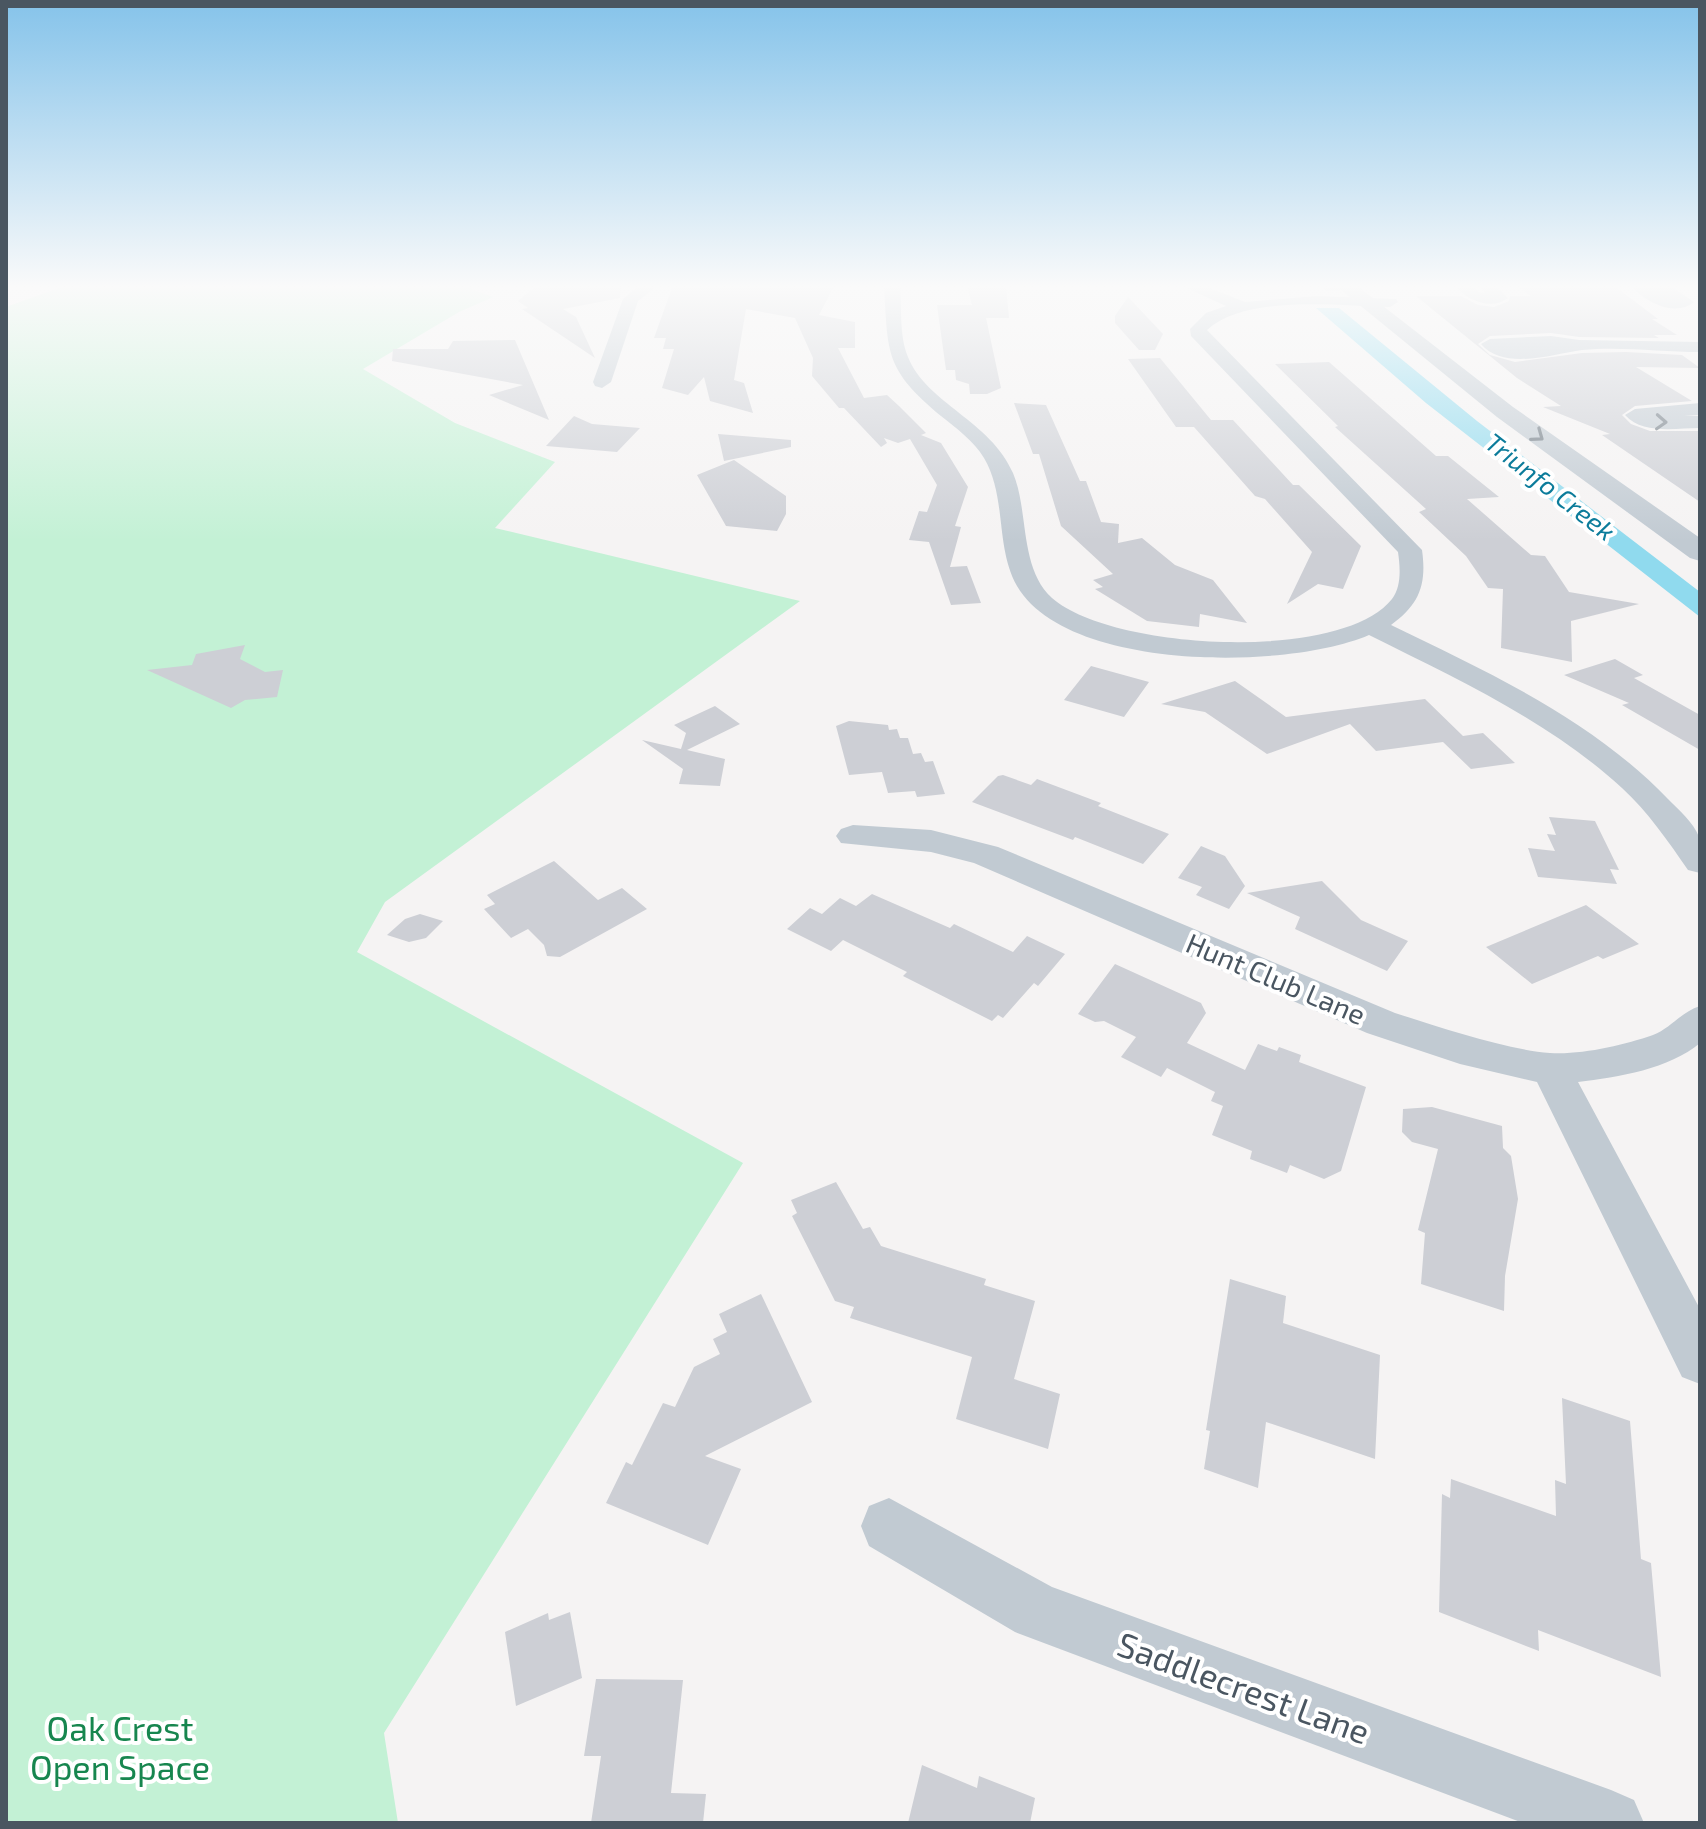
<svg xmlns="http://www.w3.org/2000/svg" width="1706" height="1829" viewBox="0 0 1706 1829" font-family="'Exo 2',sans-serif">
  <style>
    .green { fill: #c3f1d5 }
    .water { fill: #90daee }
    .building { fill: #cdcfd5 }
    .lines { fill: none; stroke-linecap: round; stroke-linejoin: round }
    .service { fill: #c1cad2; fill-rule: evenodd }
    .minor { fill: #c1cad2; fill-rule: evenodd }
    .tertiary { fill: #c1cad2; fill-rule: evenodd }
    .oneway { stroke: #6e7983 }
    .labels { text-anchor: middle; dominant-baseline: central; stroke-width: 8; stroke-linejoin: round; paint-order: stroke }
    .far-water-label { font-size: 26px; font-style: italic; fill: #0c7c9b; stroke: #fff }
    .street-label { font-size: 28px; fill: #4a5661; stroke: #fff }
    .near-street-label { font-size: 34px; fill: #4a5661; stroke: #fff }
    .near-park-label { font-size: 34px; fill: #17864f; stroke: #fff }
  </style>
  <rect width="100%" height="100%" fill="#f5f3f3"/>
  <path class="green" d="M67 285H461L493 297 459 312 363 369 455 423 555 462 495 528 800 601 385 902 357 952 743 1163 384 1733 398 1823H6V307Z"/>
  <path class="water" d="M1316 308H1339L1477 421 1700 592V617L1426 403Z"/>
  <path class="building" d="M537 285H621L620 298 563 309 576 317 595 358 522 309 528 308 518 301Z
    M673 285 833 288 819 315 855 322V348H838L864 398 887 395 899 406 926 433 921 435 941 443 968 487 955 526 961 527 950 567 967 566 981 603 951 605 929 542 909 540 919 511 927 512 937 485 910 439 898 443 884 438 887 443 881 447 844 408H839L812 376 813 358 795 318 746 309 734 380 744 383 753 413 710 401 704 377 688 395 662 388 674 349H663L666 338H654Z
    M1516 285H1613L1658 319H1652L1677 335H1654L1659 338 1579 337 1551 333 1490 336 1478 344 1490 355 1515 362 1582 353 1626 352 1682 355 1700 368 1636 367 1692 401 1635 406 1622 415 1631 424 1650 431H1700V502L1602 435 1610 434 1543 407 1561 406 1517 378 1416 296H1461L1478 305 1494 307 1509 301 1510 296H1531Z
    M967 286H1006L1009 318H986L1001 388 987 394H970L969 384 956 380 955 370H946L937 305H972Z
    M1128 297 1163 334 1155 350H1139L1115 323V316Z
    M515 340 549 420 489 395 523 385 392 361 393 349H448L453 341Z
    M1160 358 1211 420H1233L1293 485H1299L1361 546 1343 589 1318 584 1287 604 1312 552 1265 499 1255 496 1194 427H1176L1128 359Z
    M1329 362 1436 456H1448L1499 497 1467 499 1531 555 1545 556 1569 592 1639 604 1571 621 1572 662 1501 648 1503 589 1488 588 1466 556 1419 512 1426 509 1335 427 1338 426 1275 364Z
    M1014 403 1046 405 1080 481H1086L1101 522 1119 524 1118 543 1142 538 1175 565 1213 580 1247 623 1200 614 1199 627 1147 621 1095 589 1103 587 1093 580 1113 574 1061 526 1039 454H1033Z
    M574 416 592 424 640 428 617 452 546 446Z
    M718 434 791 440V447L724 461Z
    M734 460 786 496V514L777 531 726 526 697 475Z
    M245 645 240 659 265 672 283 670 277 697 245 700 231 708 147 670 192 665 196 654Z
    M1615 659 1643 675 1634 678 1700 715V750L1622 705 1629 703 1564 675Z
    M1091 666 1149 682 1124 717 1064 700Z
    M1235 681 1286 717 1425 699 1463 736 1483 733 1515 763 1471 769 1443 742 1376 751 1350 724 1267 754 1205 712 1161 704Z
    M715 706 740 724 687 750 725 759 720 786 679 784 683 769 642 740 681 749 686 733 674 725Z
    M849 721 888 725 889 730 897 729 900 738H908L913 754 921 753 925 762 933 761 945 794 917 797 915 791 888 793 882 772 849 775 836 726Z
    M1003 775 1031 785 1037 779 1101 803 1098 806 1169 834 1143 864 1075 837 1073 840 972 802 998 776Z
    M1549 817 1595 821 1619 870 1610 869 1617 884 1538 877 1528 848 1555 851 1547 834 1556 835Z
    M1201 846 1225 856 1245 886 1229 909 1196 895 1202 887 1178 878Z
    M554 861 598 900 622 888 647 909 560 957 547 956 544 945 528 929 511 938 484 909 495 904 487 895Z
    M1322 881 1361 920 1408 941 1387 971 1295 929 1300 917 1247 893Z
    M872 894 950 928 954 924 1013 952 1027 936 1065 954 1038 986 1034 983 1003 1018 998 1015 992 1021 903 976 907 972 843 940 831 951 787 929 810 908 822 914 840 898 856 906Z
    M1586 905 1639 944 1603 959 1598 956 1532 984 1486 947Z
    M420 914 443 921 426 938 409 942 387 935 405 919Z
    M1115 964 1201 1003 1206 1013 1187 1043 1245 1070 1258 1044 1277 1051 1279 1047 1301 1055 1299 1062 1366 1087 1341 1171 1324 1179 1290 1165 1287 1173 1250 1159 1252 1151 1212 1135 1223 1106 1211 1101 1215 1092 1167 1068 1161 1077 1121 1057 1136 1037 1104 1021 1095 1022 1078 1014Z
    M1432 1107 1502 1126 1503 1148 1511 1156 1518 1199 1505 1276 1504 1311 1421 1284 1425 1233 1418 1230 1438 1149 1412 1142 1402 1132 1403 1109Z
    M836 1182 863 1229 870 1227 881 1246 986 1279 984 1285 1035 1301 1014 1379 1060 1394 1048 1449 956 1419 972 1357 850 1318 854 1307 835 1301 792 1216 797 1213 791 1200Z
    M1230 1279 1286 1296 1283 1323 1380 1355 1375 1459 1266 1422 1258 1488 1204 1469 1210 1431 1206 1430Z
    M761 1294 812 1402 705 1456 741 1469 708 1545 606 1503 626 1462 632 1465 663 1403 675 1407 694 1367 720 1354 713 1339 727 1332 719 1314Z
    M1562 1398 1630 1421 1641 1559 1651 1563 1661 1677 1538 1630 1539 1651 1439 1612 1442 1494 1450 1498 1451 1479 1556 1516 1555 1480 1566 1484Z
    M570 1612 582 1678 516 1706 505 1632 548 1613 549 1620Z
    M596 1679 683 1680 671 1793 706 1794 703 1823H591L601 1756H584Z
    M922 1765 977 1788 979 1776 1035 1798 1030 1823H908Z"/>
  <g class="lines">
    <path class="service" d="M1317 285 1348 287 1352 289 1327 291Z"/>
    <path class="minor" d="M640 285H658L638 301 611 382 602 388 595 386 593 382 623 299Z
      M884 285H900C902 308 899 335 908 357 926 403 991 421 1013 473 1029 511 1019 568 1052 598 1111 650 1341 663 1392 599 1402 586 1400 566 1398 552L1191 336 1190 329 1206 313 1226 306 1180 285H1202L1245 302 1317 296 1396 299 1398 302 1390 307C1339 306 1246 294 1207 330L1422 550C1427 585 1419 605 1391 625 1490 673 1591 719 1668 799 1678 809 1694 823 1699 837 1703 846 1700 863 1700 873L1688 870C1668 841 1648 812 1622 788 1549 721 1457 679 1369 635 1288 670 1067 672 1017 586 995 547 1007 497 984 458 974 441 956 428 941 416 885 369 888 355 884 285Z
      M1454 285H1471L1479 292 1485 293 1479 285H1495L1508 298C1491 311 1466 300 1454 285Z
      M1630 285H1669L1694 302C1674 318 1644 301 1630 285Z
      M1551 336 1579 340 1700 342V352C1662 352 1620 346 1582 350 1553 354 1504 371 1481 344L1490 339Z
      M1700 403V415L1684 416H1700V428C1676 428 1643 435 1625 415L1635 409Z
      M853 825 931 830 998 847 1395 1013C1440 1027 1503 1049 1550 1053 1582 1055 1624 1045 1653 1035 1671 1028 1681 1012 1700 1006V1043C1669 1069 1619 1077 1578 1082L1700 1309V1384L1682 1377 1537 1082 1460 1064 1367 1033 974 863 931 852 841 843 836 836 841 829Z
      M889 1498 1052 1587 1611 1790 1634 1800 1644 1823H1523L1015 1632 869 1546 861 1526 869 1506Z"/>
    <path class="tertiary" d="M1335 285H1356L1513 407 1700 538V561L1690 558 1497 417Z"/>
  </g>
  <defs><path id="oneway-chevron" d="M-2-3.5L2.5 0L-2 3.5" fill="none" stroke-width="1.6" stroke-linecap="round" stroke-linejoin="round" transform="scale(2)"/></defs>
  <g class="oneway">
    <use href="#oneway-chevron" transform="translate(1661 422) rotate(3)"/>
    <use href="#oneway-chevron" transform="translate(1538 436) rotate(36)"/>
  </g>
  <linearGradient id="sky" x2="0" y2="1"><stop stop-color="#85c3ea"/><stop offset="0.53" stop-color="#fafafa"/><stop offset="1" stop-color="#fafafa" stop-opacity="0"/></linearGradient>
  <rect width="1706" height="541" fill="url(#sky)"/>
  <g class="labels">
    <g class="far-water-label">
      <text transform="translate(1551 486) rotate(38)">Triunfo Creek</text>
    </g>
    <g class="street-label">
      <text transform="translate(1276 978) rotate(23)">Hunt Club Lane</text>
    </g>
    <g class="near-street-label">
      <text transform="translate(1244 1687) rotate(20)">Saddlecrest Lane</text>
    </g>
    <g class="near-park-label">
      <text x="120" y="1727">Oak Crest<tspan x="120" dy="39">Open Space</tspan></text>
    </g>
  </g>
  <rect width="1706" height="1829" fill="none" stroke="#4a5661" stroke-width="16"/>
</svg>
